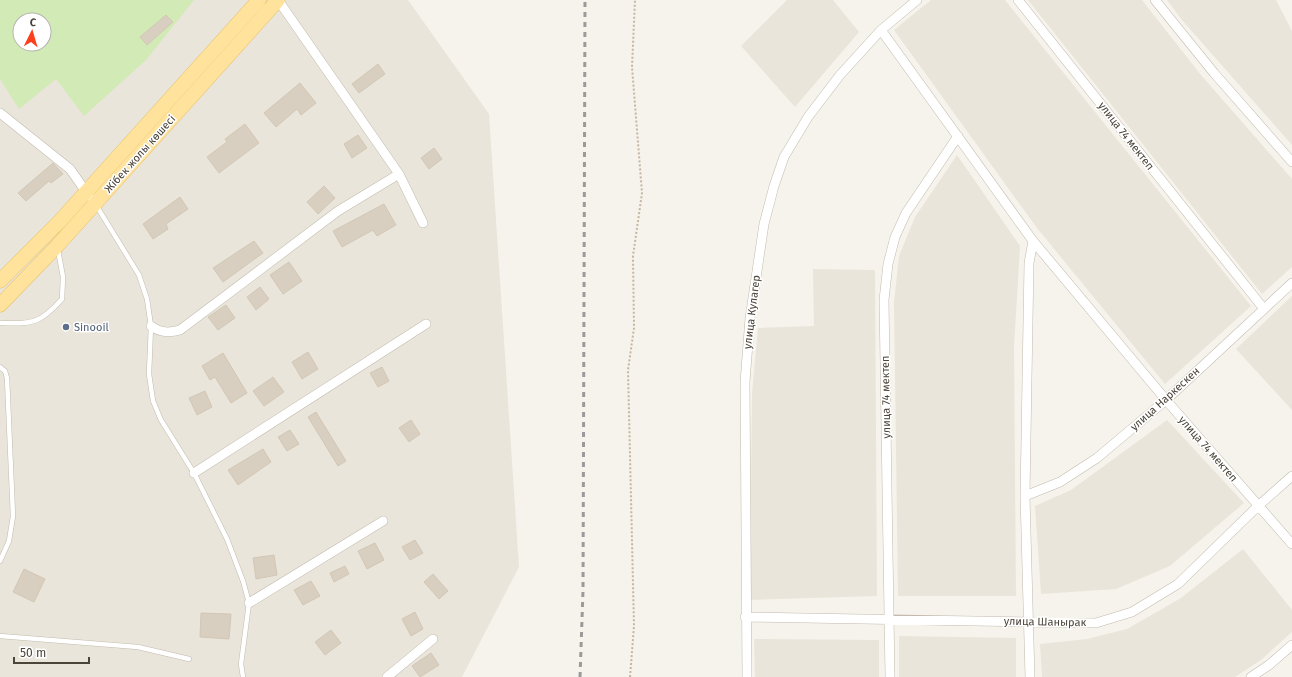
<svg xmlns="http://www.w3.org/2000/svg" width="1292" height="677" viewBox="0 0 1292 677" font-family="'Fira Sans',sans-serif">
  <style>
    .residential { fill: #eae5da; fill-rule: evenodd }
    .green { fill: #d2eab5; fill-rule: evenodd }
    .building { fill: #d8cfc1; stroke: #d3c7b4 }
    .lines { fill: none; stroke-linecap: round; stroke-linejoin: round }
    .lane-casing { stroke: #c2bbae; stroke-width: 5.5 }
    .street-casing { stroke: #c2bbae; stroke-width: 10 }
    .primary-casing { stroke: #e6c16a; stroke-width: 15 }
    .path { stroke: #c4b79f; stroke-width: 2; stroke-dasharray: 2 2; stroke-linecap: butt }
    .lane { stroke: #fff; stroke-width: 4.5 }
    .street { stroke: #fff; stroke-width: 9 }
    .primary { stroke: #ffe39c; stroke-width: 14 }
    .rail { stroke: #9a9a9a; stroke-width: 3; stroke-dasharray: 5 5; stroke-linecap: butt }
    .service-dot { fill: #5c6f8a; stroke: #fff; stroke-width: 1.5 }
    .labels { text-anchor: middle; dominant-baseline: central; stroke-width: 3; stroke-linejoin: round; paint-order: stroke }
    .street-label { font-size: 11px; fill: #4b4439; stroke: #fff }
    .service-label { font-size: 11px; fill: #4e5e75; stroke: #fff; text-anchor: start }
  </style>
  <rect width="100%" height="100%" fill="#f6f3ec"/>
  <path class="residential" d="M0 0H408L489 114 519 567 462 677H0ZM20 20H44V44H20Z
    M787 0H833L859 32 795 107 741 46Z
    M931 0H1005L1251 306 1165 384 1037 228 894 30Z
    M1028 0H1142L1201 75 1292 179V267L1262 294Z
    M1167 0H1276L1292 31V145L1182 20Z
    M957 155 1020 246 1014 347 1016 596H898L894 302 899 256 915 217Z
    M813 269 875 270 877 596 750 600 752 393 758 328 814 326Z
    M1292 296V410L1236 349Z
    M1167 420 1244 503 1170 566 1116 589 1041 594 1035 506 1071 490Z
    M1243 549 1292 610V632L1261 660 1235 677H1042L1040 644 1087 639 1127 629 1181 598Z
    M899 636 1016 638V677H899Z
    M754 639 879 640V677H755Z"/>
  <path class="green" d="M0 0H194L146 60 84 116 56 79 19 109 0 79ZM20 20H44V44H20Z"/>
  <path class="building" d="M166 15 173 22 147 45 140 37Z
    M378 64 385 74 359 93 352 84Z
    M300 83 316 103 301 115 297 109 276 127 264 113Z
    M245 124 259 143 219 173 207 157 227 142 225 139Z
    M358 135 367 148 352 158 344 144Z
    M434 148 442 159 429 169 421 158Z
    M53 163 63 174 51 183 49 181 26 201 18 193Z
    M324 186 335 198 318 214 307 202Z
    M180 197 188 209 166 224 168 229 153 239 143 224Z
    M384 204 396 225 377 236 373 230 342 247 333 231Z
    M254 241 263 253 223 282 213 268Z
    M289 262 302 281 283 294 270 275Z
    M260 287 269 299 256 310 247 297Z
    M226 305 235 318 218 330 208 317Z
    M308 352 318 369 302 379 292 362Z
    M223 353 247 393 231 403 215 377 210 380 202 366Z
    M382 367 389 381 378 387 370 373Z
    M273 377 284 392 264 406 253 391Z
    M205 391 212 407 197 415 189 398Z
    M316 412 346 461 338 466 308 417Z
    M411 420 420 434 409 442 399 428Z
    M290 430 299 444 287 451 278 437Z
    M263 449 271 462 238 485 228 470Z
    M415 540 423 553 410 560 402 547Z
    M375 543 384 560 367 569 358 551Z
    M274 555 277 575 256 579 253 558Z
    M345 566 349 574 334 582 330 573Z
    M24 569 45 579 34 602 13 592Z
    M433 574 448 591 439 599 424 582Z
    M311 581 320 596 303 605 294 590Z
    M415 612 423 629 411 636 402 619Z
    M201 613 231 614 229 639 200 637Z
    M331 630 341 643 325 655 315 642Z
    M431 653 439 665 420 677 412 666Z"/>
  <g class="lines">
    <defs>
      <path id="lane" d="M96 205 139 275 147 299 151 326 149 374 153 401 161 420 194 473 227 539 243 581 249 603 241 664 243 677
        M0 323C32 324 40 324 62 299L63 277 58 250
        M0 367 5 371 7 378 13 516 9 541 0 561
        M0 636 138 647 189 659"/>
      <path id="street" d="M278 0 399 174 423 223
        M1018 0 1264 309
        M1155 0 1214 73 1292 162
        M881 30 1033 241 1166 400 1292 544
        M0 113 70 169 89 196
        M151 326C160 333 169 333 180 330L338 211 399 174
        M194 473 426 324
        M1025 496 1060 482 1097 458 1166 400 1292 283
        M249 603 383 521
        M745 617 1096 623 1132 612 1178 584 1258 506 1292 476
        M387 677 433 639
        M747 677 745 382 750 318 764 224 774 186 784 157 808 117 840 75 881 30 917 0
        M890 677 884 300 888 264 895 237 906 213 958 136
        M1030 677 1025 496 1029 263 1033 241
        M1251 677 1269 665 1292 645"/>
      <path id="primary" d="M0 281 60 221 259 0
        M0 305 57 246 278 0"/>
    </defs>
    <use href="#lane" class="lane-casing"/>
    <use href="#street" class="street-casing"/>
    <use href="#primary" class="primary-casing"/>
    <path class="path" d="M630 677 634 626 628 370 634 328 633 256 642 193 632 67 635 0"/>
    <use href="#lane" class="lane"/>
    <use href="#street" class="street"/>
    <use href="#primary" class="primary"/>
    <path class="rail" d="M580 677 583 591 585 0"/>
  </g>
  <circle class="service-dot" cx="66" cy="327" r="4"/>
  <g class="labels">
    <g class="street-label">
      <text transform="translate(1126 136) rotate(52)">улица 74 мектеп</text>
      <text transform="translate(140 154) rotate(-48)">Жібек жолы көшесі</text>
      <text transform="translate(752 312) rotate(-83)">улица Кулагер</text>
      <text transform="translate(886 397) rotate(-91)">улица 74 мектеп</text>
      <text transform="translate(1165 399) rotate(-42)">улица Наркескен</text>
      <text transform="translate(1208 449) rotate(49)">улица 74 мектеп</text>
      <text transform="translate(1045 622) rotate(1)">улица Шанырак</text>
    </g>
    <g class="service-label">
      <text x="74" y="327">Sinooil</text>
    </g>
  </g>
  <g transform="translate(32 32) rotate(5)"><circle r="19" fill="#ffffff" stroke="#b7b4b0"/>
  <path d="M0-3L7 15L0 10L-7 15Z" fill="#fc3f1d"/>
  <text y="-6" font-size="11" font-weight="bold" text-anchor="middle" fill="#4b4439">С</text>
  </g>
  <path d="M14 657v6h75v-6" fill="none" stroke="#4b4439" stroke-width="2"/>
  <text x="20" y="657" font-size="12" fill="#4b4439" stroke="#ffffff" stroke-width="3" paint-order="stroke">50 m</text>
</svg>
